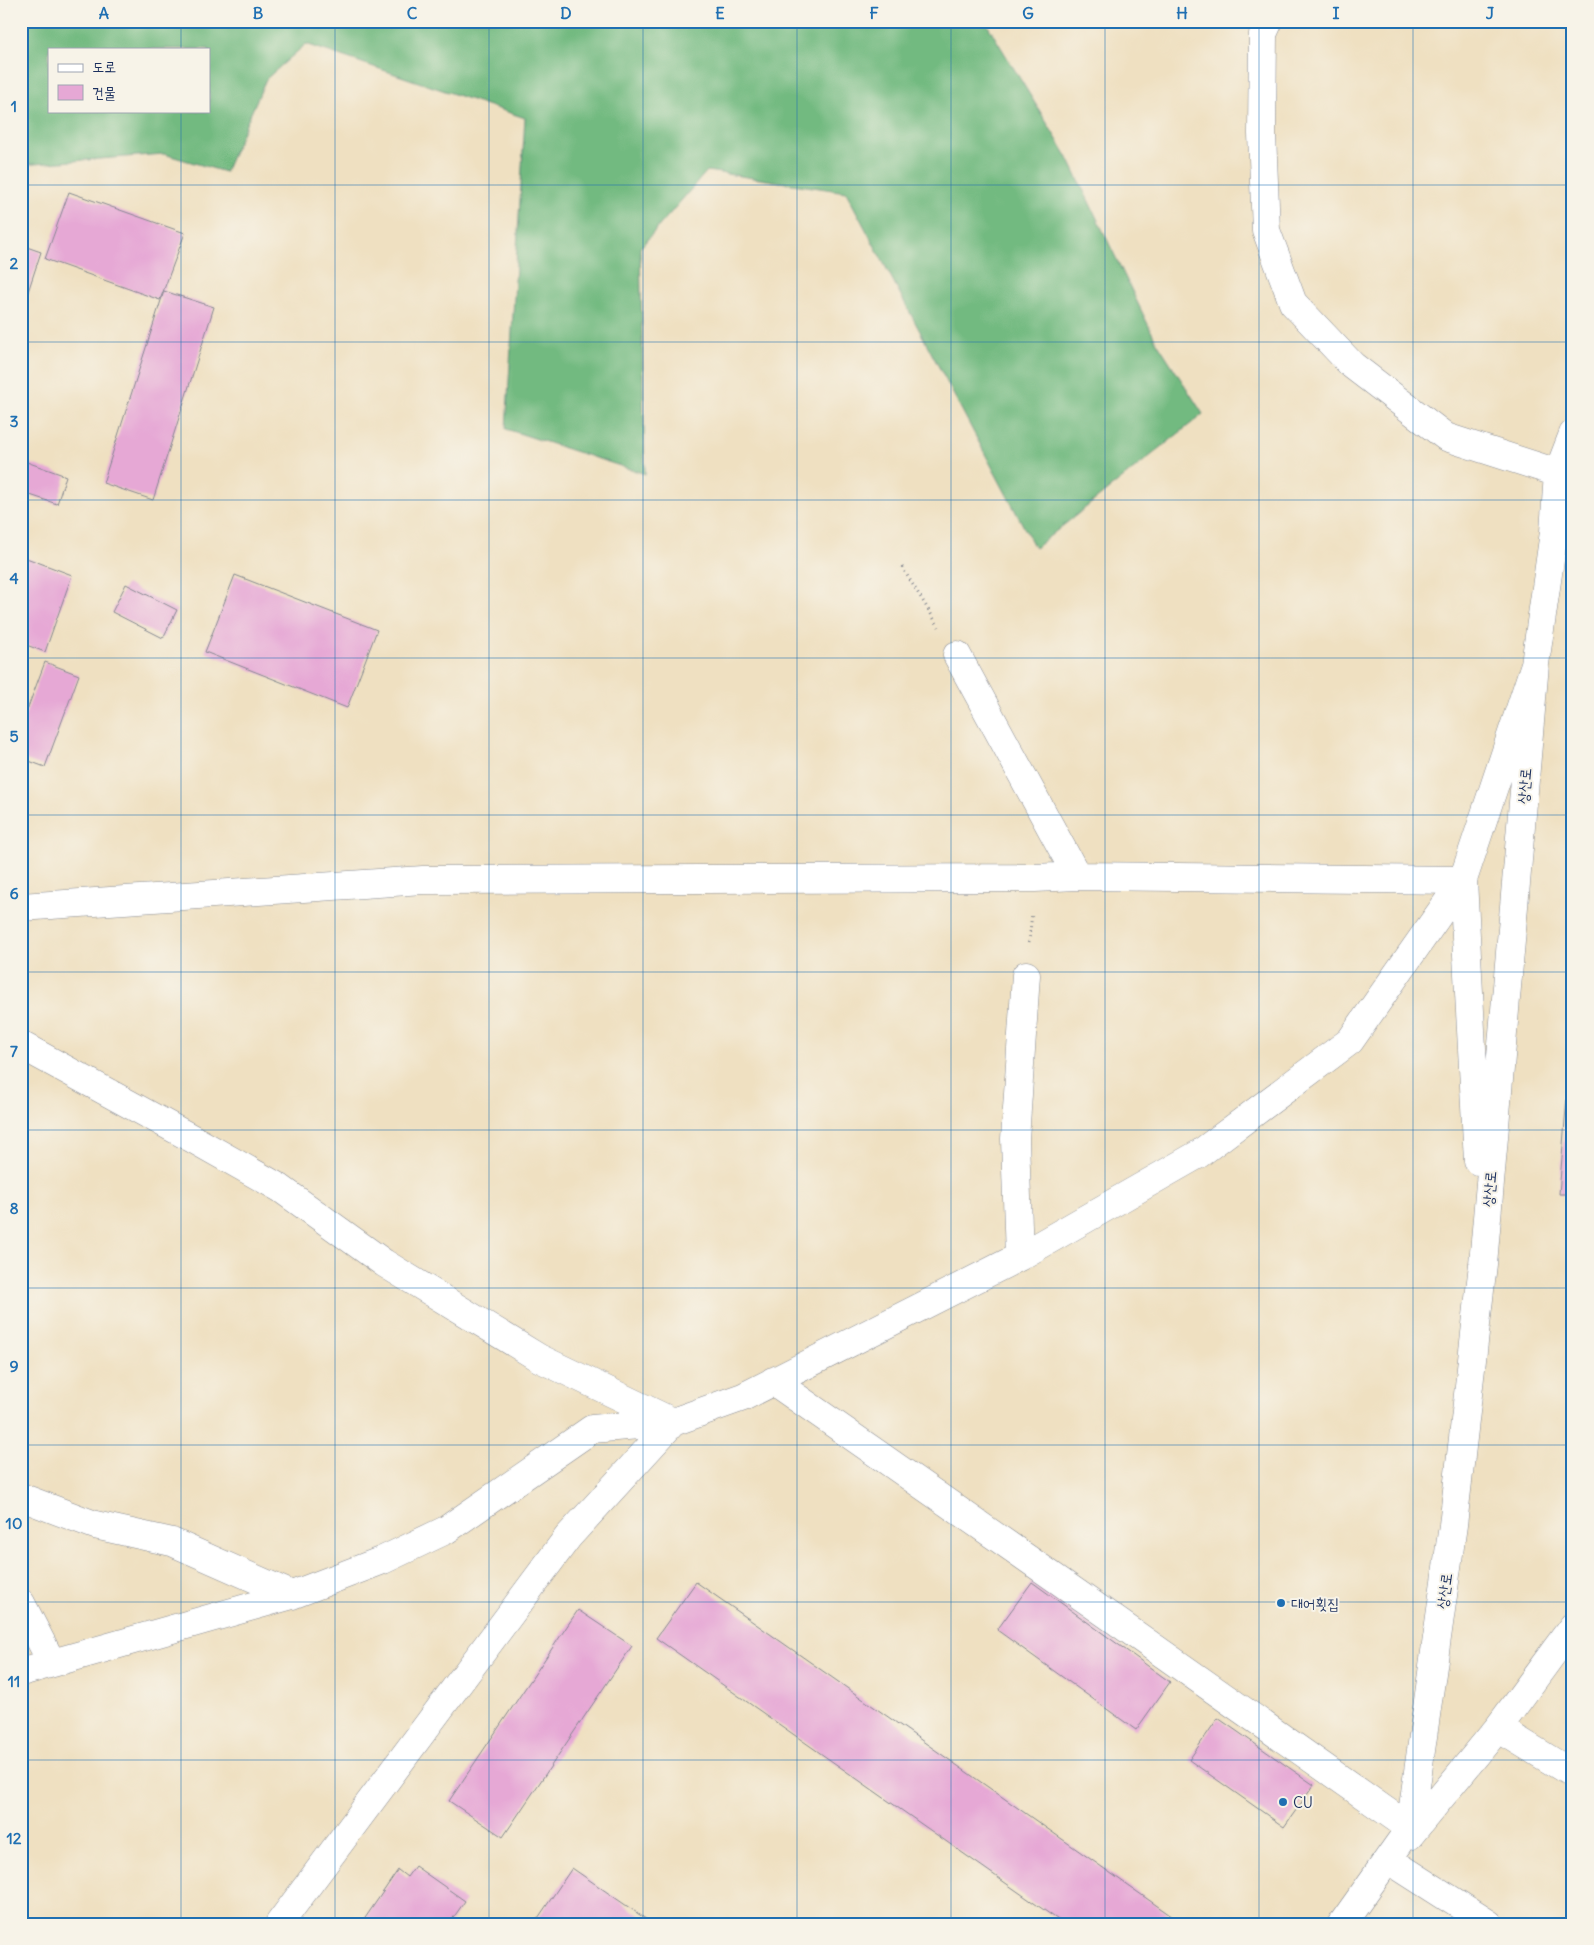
<svg xmlns="http://www.w3.org/2000/svg" width="1594" height="1945" viewBox="0 0 1594 1945" font-family="Delius,'Poor Story',sans-serif">
  <style>
    .forest { fill: #72ba80; stroke: #46746f; fill-rule: evenodd }
    .building { fill: #e6a8d5 }
    .lines { fill: none; stroke-linecap: round; stroke-linejoin: round }
    .minor-casing { stroke: #858890; stroke-width: 29 }
    .path { stroke: #858890; stroke-width: 3; stroke-dasharray: 1 4; stroke-linecap: butt }
    .minor { stroke: #fff; stroke-width: 28 }
    .grid { fill: none; stroke: #1f6fb2; stroke-width: 1; stroke-opacity: 0.55 }
    .poi-dot { fill: #1f6fb2; stroke: #f7f3e8; stroke-width: 2 }
    .labels { text-anchor: middle; dominant-baseline: central; stroke-width: 4; stroke-linejoin: round; paint-order: stroke }
    .street-label { font-size: 15px; fill: #1b2f5e; stroke: #f7f3e8 }
    .poi-label { font-size: 15px; fill: #1b2f5e; stroke: #f7f3e8; text-anchor: start }
    .neatline { fill: none; stroke: #1f6fb2; stroke-width: 2 }
    .grid-label { font-size: 16px; text-anchor: middle; font-weight: bold; fill: #1f6fb2 }
  </style>
  <rect width="100%" height="100%" fill="#f7f3e8"/>
  <filter id="ink" filterUnits="userSpaceOnUse"><feTurbulence type="fractalNoise" baseFrequency=".02" numOctaves="2"/><feDisplacementMap in="SourceGraphic" scale="10" xChannelSelector="R" yChannelSelector="G"/><feConvolveMatrix kernelMatrix="1 2 1 2 8 2 1 2 1" color-interpolation-filters="sRGB"/></filter>
  <filter id="wash" filterUnits="userSpaceOnUse"><feTurbulence type="fractalNoise" baseFrequency=".0096" numOctaves="4" result="noise"/><feDisplacementMap in="SourceGraphic" scale="20" xChannelSelector="R" yChannelSelector="G"/><feGaussianBlur stdDeviation="1.12" result="paint"/><feColorMatrix in="noise" values="0 0 0 0 0 0 0 0 0 0 0 0 0 0 0 0 0 1.4 0 .05"/><feComposite in="paint" operator="in"/></filter>
  <g filter="url(#wash)">
    <rect width="100%" height="100%" fill="#efe0c1"/>
    <path class="forest" d="M21 21H985L1067 156 1155 339 1203 414 1035 548 846 192 707 171 640 248 645 474 506 429 525 118 306 44 266 79 225 172 164 154 21 165ZM49 49H209V111H49Z"/>
    <g id="blocks">
      <path class="building" d="M69 192 185 233 160 300 45 259Z
        M21 245 41 252 22 310H21Z
        M164 291 214 307 153 500 103 483Z
        M21 460 66 476 57 504 21 492Z
        M21 556 72 575 45 652 21 643Z
        M235 575 377 630 347 708 205 652Z
        M126 584 177 610 163 638 112 612Z
        M45 662 79 675 45 767 21 758V726Z
        M1571 1047H1573V1194H1559Z
        M696 1582 1183 1924H1064L656 1638Z
        M1032 1582 1170 1682 1136 1730 997 1630Z
        M578 1610 632 1646 503 1837 449 1801Z
        M1218 1718 1314 1785 1284 1827 1189 1760Z
        M415 1866 465 1901 449 1924H361L398 1870 407 1877Z
        M572 1868 653 1924H534Z"/>
    </g>
  </g>
  <g filter="url(#ink)">
    <use href="#blocks" fill-opacity="0" stroke="#858890" stroke-width="1"/>
    <g class="lines">
      <defs>
        <path id="minor" d="M1269 21 1263 34 1262 134 1266 230 1293 303 1352 365 1446 437 1558 473
          M957 655 1077 876
          M1463 880 1478 1161
          M21 907 423 880 1035 878 1077 876 1463 880 1535 664
          M21 1045 193 1139 280 1188 384 1263 539 1358 673 1422 568 1537 279 1924
          M1019 1257 1015 1139 1026 975
          M773 1381 1078 1594 1410 1828
          M21 1497 95 1525 172 1542 292 1595
          M21 1603 52 1663
          M21 1672 292 1595 383 1560 446 1530 592 1429 673 1422 743 1397 1019 1257 1199 1154 1350 1041 1463 880
          M1498 1728 1573 1774
          M1409 1836 1498 1728 1573 1626
          M1389 1860 1489 1924
          M1342 1924 1410 1828 1453 1525 1483 1264 1535 664 1554 532 1558 473 1573 434"/>
      </defs>
      <use href="#minor" class="minor-casing"/>
      <path class="path" d="M902 567 939 627
        M1029 942 1032 913"/>
      <use href="#minor" class="minor"/>
    </g>
  </g>
  <path class="grid" d="M181 21V49M335 21V1924M489 21V1924M643 21V1924M797 21V1924M951 21V1924M1105 21V1924M1259 21V1924M1413 21V1924M181 111V1924M21 185H1573M21 342H1573M21 500H1573M21 658H1573M21 815H1573M21 972H1573M21 1130H1573M21 1288H1573M21 1445H1573M21 1602H1573M21 1760H1573"/>
  <g class="poi-dot">
    <circle cx="1281" cy="1603" r="5"/>
    <circle cx="1283" cy="1802" r="5"/>
  </g>
  <g class="labels">
    <g class="street-label">
      <text transform="translate(1524 786) rotate(-85)">상산로</text>
      <text transform="translate(1489 1189) rotate(-85)">상산로</text>
      <text transform="translate(1444 1591) rotate(-82)">상산로</text>
    </g>
    <g class="poi-label">
      <text x="1291" y="1603">대어횟집</text>
      <text x="1293" y="1802">CU</text>
    </g>
  </g>
  <rect width="1594" height="1945" fill="none" stroke="#f7f3e8" stroke-width="55"/>
  <rect x="48" y="48" width="162" height="65" fill="#f7f3e8" stroke="#9fa5b1"/>
  <rect x="58" y="64" width="25" height="8" fill="#ffffff" stroke="#9fa5b1"/>
  <text x="92" y="72" font-size="15" fill="#1b2f5e">도로</text>
  <rect x="58" y="85" width="25" height="15" fill="#e6a8d5" stroke="#9fa5b1"/>
  <text x="92" y="98" font-size="15" fill="#1b2f5e">건물</text>
  <rect x="28" y="28" width="1538" height="1890" class="neatline"/>
  <g class="grid-label">
    <text x="104" y="19">A</text>
    <text x="258" y="19">B</text>
    <text x="412" y="19">C</text>
    <text x="566" y="19">D</text>
    <text x="720" y="19">E</text>
    <text x="874" y="19">F</text>
    <text x="1028" y="19">G</text>
    <text x="1182" y="19">H</text>
    <text x="1336" y="19">I</text>
    <text x="1490" y="19">J</text>
    <text x="14" y="112">1</text>
    <text x="14" y="269">2</text>
    <text x="14" y="427">3</text>
    <text x="14" y="584">4</text>
    <text x="14" y="742">5</text>
    <text x="14" y="899">6</text>
    <text x="14" y="1057">7</text>
    <text x="14" y="1214">8</text>
    <text x="14" y="1372">9</text>
    <text x="14" y="1529">10</text>
    <text x="14" y="1687">11</text>
    <text x="14" y="1844">12</text>
  </g>
</svg>
